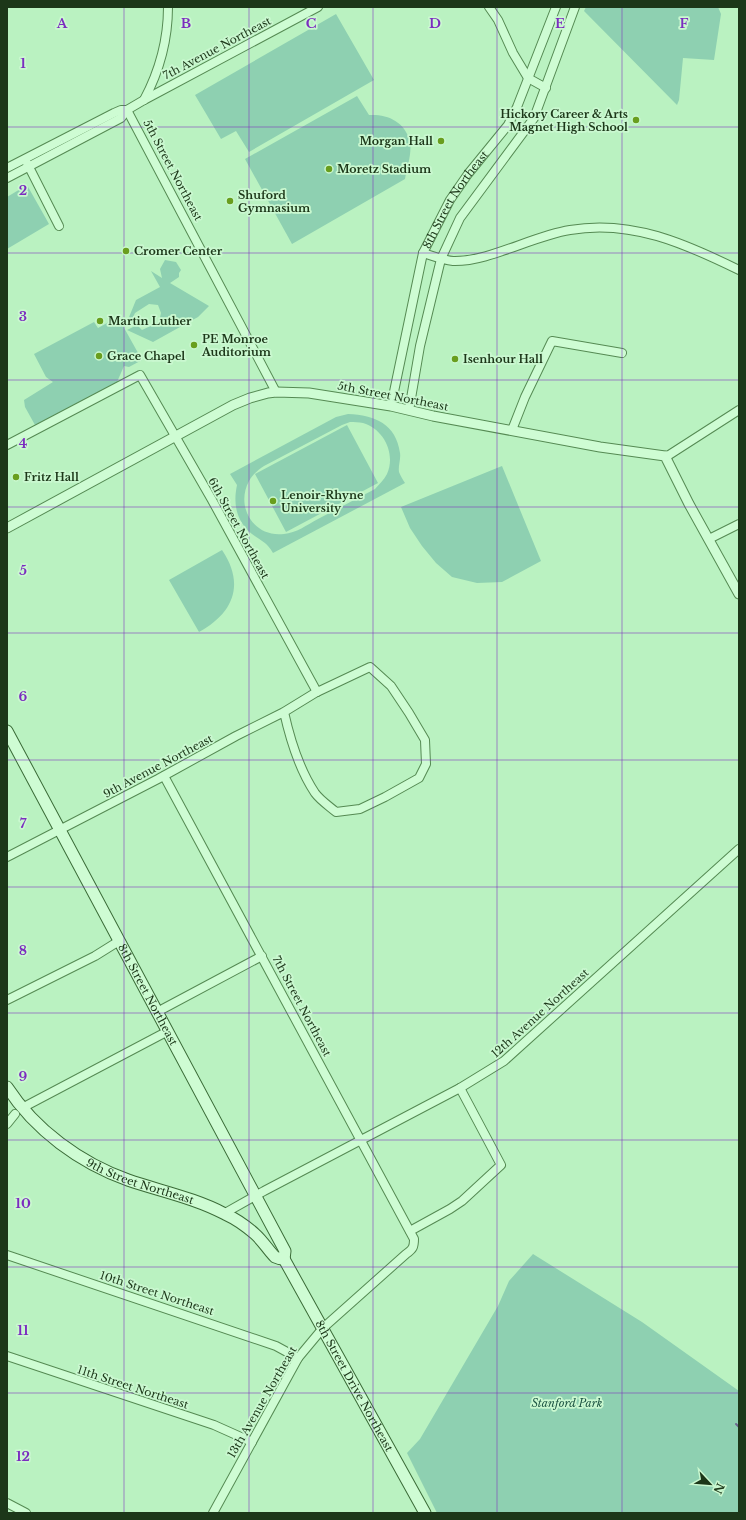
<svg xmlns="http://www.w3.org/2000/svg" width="746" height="1520" viewBox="0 0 746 1520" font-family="'Libre Baskerville',serif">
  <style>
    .green { fill: #8ed0b1; fill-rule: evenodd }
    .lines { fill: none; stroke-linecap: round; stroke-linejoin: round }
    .stream { stroke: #6d668f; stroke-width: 2 }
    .minor-casing { stroke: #558a53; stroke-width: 10 }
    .tertiary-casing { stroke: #558a53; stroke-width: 11 }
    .secondary-casing { stroke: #3a6b37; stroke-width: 13 }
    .minor { stroke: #cefcd3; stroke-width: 8 }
    .tertiary { stroke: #cefcd3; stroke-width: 9 }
    .secondary { stroke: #cefcd3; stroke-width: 11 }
    .grid { fill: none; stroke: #7b2cbf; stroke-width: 1; stroke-opacity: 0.55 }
    .poi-dot { fill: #699e1e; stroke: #caf8d0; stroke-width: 1.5 }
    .labels { text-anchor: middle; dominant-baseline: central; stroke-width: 3.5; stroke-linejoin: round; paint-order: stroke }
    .street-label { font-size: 11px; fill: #1c3719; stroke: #caf8d0 }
    .poi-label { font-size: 11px; font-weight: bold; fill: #1c3719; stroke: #caf8d0; text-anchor: start }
    .park-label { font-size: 11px; font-style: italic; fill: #1e5544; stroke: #caf8d0 }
    .grid-label { font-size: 13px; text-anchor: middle; font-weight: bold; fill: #7b2cbf; stroke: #caf8d0; stroke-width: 3.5; stroke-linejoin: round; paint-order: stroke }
  </style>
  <rect width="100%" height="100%" fill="#baf2c1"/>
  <path class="green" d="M586 7H718L721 14 714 60 683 58 679 100 677 105 584 11Z
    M336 14 374 80 249 152 236 131 221 139 195 95Z
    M357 96 369 115C387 114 405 121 410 142 412 153 407 168 405 179L292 244 245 159Z
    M27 185 49 224 7 249V197Z
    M165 260 176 262 181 270 179 273V277L170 283 209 306 198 317 153 342 127 330 137 325 142 330 159 322 161 313 158 305 149 304 135 313 133 317 135 321 125 327 136 300 160 287 151 271 162 278 160 269Z
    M118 317 142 360 129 367 124 366 117 382 35 425 25 407 24 400 53 382 46 377 34 354 94 322 98 328Z
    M348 414C375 415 396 424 400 453 401 459 398 466 399 472 400 475 403 480 405 483L273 553C266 541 262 542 252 534 236 521 233 504 237 485L230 474 336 417ZM350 422C354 422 359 422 363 423 384 429 396 454 387 474 384 480 379 484 375 489 356 499 337 509 318 519 307 525 296 533 284 534 254 538 235 507 249 481 252 475 258 470 264 466L342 425Z
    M347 425 378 483 286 532 255 474Z
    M502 466 541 561 502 582 477 583 452 577 436 563 422 546 410 528 401 507Z
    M222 550C245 584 234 613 199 632L169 580Z
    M533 1254 642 1322 739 1391V1513H437L407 1453 420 1439 498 1306 509 1281Z"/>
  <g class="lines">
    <path class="stream" d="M736 1424 739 1427"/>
    <defs>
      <g id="minor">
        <path d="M489 7 498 20 513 53 528 78 546 88"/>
        <path d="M144 100C160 70 168 40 168 7"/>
        <path d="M127 110 276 392"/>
        <path d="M27 163 59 226"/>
        <path d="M7 168 114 113 121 110H127"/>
        <path d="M7 178 121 118 127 110 144 100 318 7"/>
        <path d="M423 253C433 256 442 260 453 261 489 262 532 236 570 230 631 219 686 244 739 270"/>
        <path id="s1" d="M391 406 423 253 450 200 468 174 508 125 517 107 556 7"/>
        <path d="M409 410 420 346 441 259 460 218 534 118 575 7"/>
        <path d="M512 430 525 397 552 341 622 353"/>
        <path d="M7 445 140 375 212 500 317 692"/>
        <path d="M665 456 669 455 739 410"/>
        <path d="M709 539 739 524"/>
        <path d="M164 776 414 1239C414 1247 413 1249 406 1254L323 1328 298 1358 213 1513"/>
        <path d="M7 857 158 779 236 736 284 712 315 693 370 667 391 686 409 713 425 740 426 764 419 778 385 797 360 809 336 812C329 806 320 800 315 793 299 769 290 739 284 712"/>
        <path d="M7 1000 95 956 119 941"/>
        <path d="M157 1012 262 956"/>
        <path d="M22 1108 168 1031"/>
        <path d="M7 1124 15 1114"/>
        <path d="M225 1213 264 1191 460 1088 504 1061 739 849"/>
        <path d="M410 1231 450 1209 462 1201 501 1165 460 1088"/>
        <path d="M7 1255 276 1346 298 1358"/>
        <path d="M7 1356 214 1425 252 1442"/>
        <path d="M7 1503 26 1513"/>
      </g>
      <path id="tertiary" d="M7 528 233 405 250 398 268 393 276 392 309 393 391 406 433 416 600 447 665 456 689 504 739 594"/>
      <g id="secondary">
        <path id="s2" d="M7 731 285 1251 284 1259"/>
        <path id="s3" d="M7 1087C35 1130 80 1163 128 1180 160 1191 195 1198 225 1214 236 1219 246 1226 255 1234 263 1241 268 1250 275 1257 277 1258 281 1259 284 1259"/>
        <path id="s4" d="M284 1259 425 1513"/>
      </g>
    </defs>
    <use href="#minor" class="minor-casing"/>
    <use href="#tertiary" class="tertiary-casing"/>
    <use href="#secondary" class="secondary-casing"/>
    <use href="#minor" class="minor"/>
    <use href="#tertiary" class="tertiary"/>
    <use href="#secondary" class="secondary"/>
  </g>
  <path class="grid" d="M124 7V1513M249 7V1513M373 7V1513M497 7V1513M622 7V1513M7 127H739M7 253H739M7 380H739M7 507H739M7 633H739M7 760H739M7 887H739M7 1013H739M7 1140H739M7 1267H739M7 1393H739"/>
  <g class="poi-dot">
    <circle cx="636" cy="120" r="4"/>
    <circle cx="441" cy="141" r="4"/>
    <circle cx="329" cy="169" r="4"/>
    <circle cx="230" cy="201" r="4"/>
    <circle cx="126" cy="251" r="4"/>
    <circle cx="100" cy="321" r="4"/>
    <circle cx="194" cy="345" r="4"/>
    <circle cx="99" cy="356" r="4"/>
    <circle cx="455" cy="359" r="4"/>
    <circle cx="16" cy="477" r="4"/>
    <circle cx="273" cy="501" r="4"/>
  </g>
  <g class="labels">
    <g class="street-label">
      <text transform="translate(217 48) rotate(-28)">7th Avenue Northeast</text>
      <text transform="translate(173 170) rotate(62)">5th Street Northeast</text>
      <text stroke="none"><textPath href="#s1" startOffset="219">8th Street Northeast</textPath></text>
      <text transform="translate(393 396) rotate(11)">5th Street Northeast</text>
      <text transform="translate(239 528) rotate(61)">6th Street Northeast</text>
      <text transform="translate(158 766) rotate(-28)">9th Avenue Northeast</text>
      <text stroke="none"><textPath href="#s2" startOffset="299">8th Street Northeast</textPath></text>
      <text transform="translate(302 1006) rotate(62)">7th Street Northeast</text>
      <text transform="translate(540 1013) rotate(-42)">12th Avenue Northeast</text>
      <text stroke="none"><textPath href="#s3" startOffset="167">9th Street Northeast</textPath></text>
      <text transform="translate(157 1293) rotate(18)">10th Street Northeast</text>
      <text stroke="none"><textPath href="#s4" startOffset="145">8th Street Drive Northeast</textPath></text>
      <text transform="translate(133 1387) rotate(18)">11th Street Northeast</text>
      <text transform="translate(262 1402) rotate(-60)">13th Avenue Northeast</text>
    </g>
    <g class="poi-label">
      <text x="628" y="114" text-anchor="end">Hickory Career &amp; Arts<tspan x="628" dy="13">Magnet High School</tspan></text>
      <text x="433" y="141" text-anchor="end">Morgan Hall</text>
      <text x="337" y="169">Moretz Stadium</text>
      <text x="238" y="195">Shuford<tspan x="238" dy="13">Gymnasium</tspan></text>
      <text x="134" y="251">Cromer Center</text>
      <text x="108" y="321">Martin Luther</text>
      <text x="202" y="339">PE Monroe<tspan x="202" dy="13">Auditorium</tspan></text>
      <text x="107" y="356">Grace Chapel</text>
      <text x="463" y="359">Isenhour Hall</text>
      <text x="24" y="477">Fritz Hall</text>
      <text x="281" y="495">Lenoir-Rhyne<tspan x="281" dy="13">University</tspan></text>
    </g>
    <g class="park-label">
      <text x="567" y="1403">Stanford Park</text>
    </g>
  </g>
  <g class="grid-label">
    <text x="62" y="28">A</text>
    <text x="186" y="28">B</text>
    <text x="311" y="28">C</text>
    <text x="435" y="28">D</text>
    <text x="560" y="28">E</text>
    <text x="684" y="28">F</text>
    <text x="23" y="68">1</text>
    <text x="23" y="195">2</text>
    <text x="23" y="321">3</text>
    <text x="23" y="448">4</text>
    <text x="23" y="575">5</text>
    <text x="23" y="701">6</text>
    <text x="23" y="828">7</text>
    <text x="23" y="955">8</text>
    <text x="23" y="1081">9</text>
    <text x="23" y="1208">10</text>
    <text x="23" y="1335">11</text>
    <text x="23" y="1461">12</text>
  </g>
  <rect width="746" height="1520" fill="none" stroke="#1c3719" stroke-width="16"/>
  <g transform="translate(710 1484) rotate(116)" stroke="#caf8d0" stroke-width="3" paint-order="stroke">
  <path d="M0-3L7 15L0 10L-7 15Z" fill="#1c3719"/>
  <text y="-6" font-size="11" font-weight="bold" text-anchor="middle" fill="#1c3719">N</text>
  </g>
</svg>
